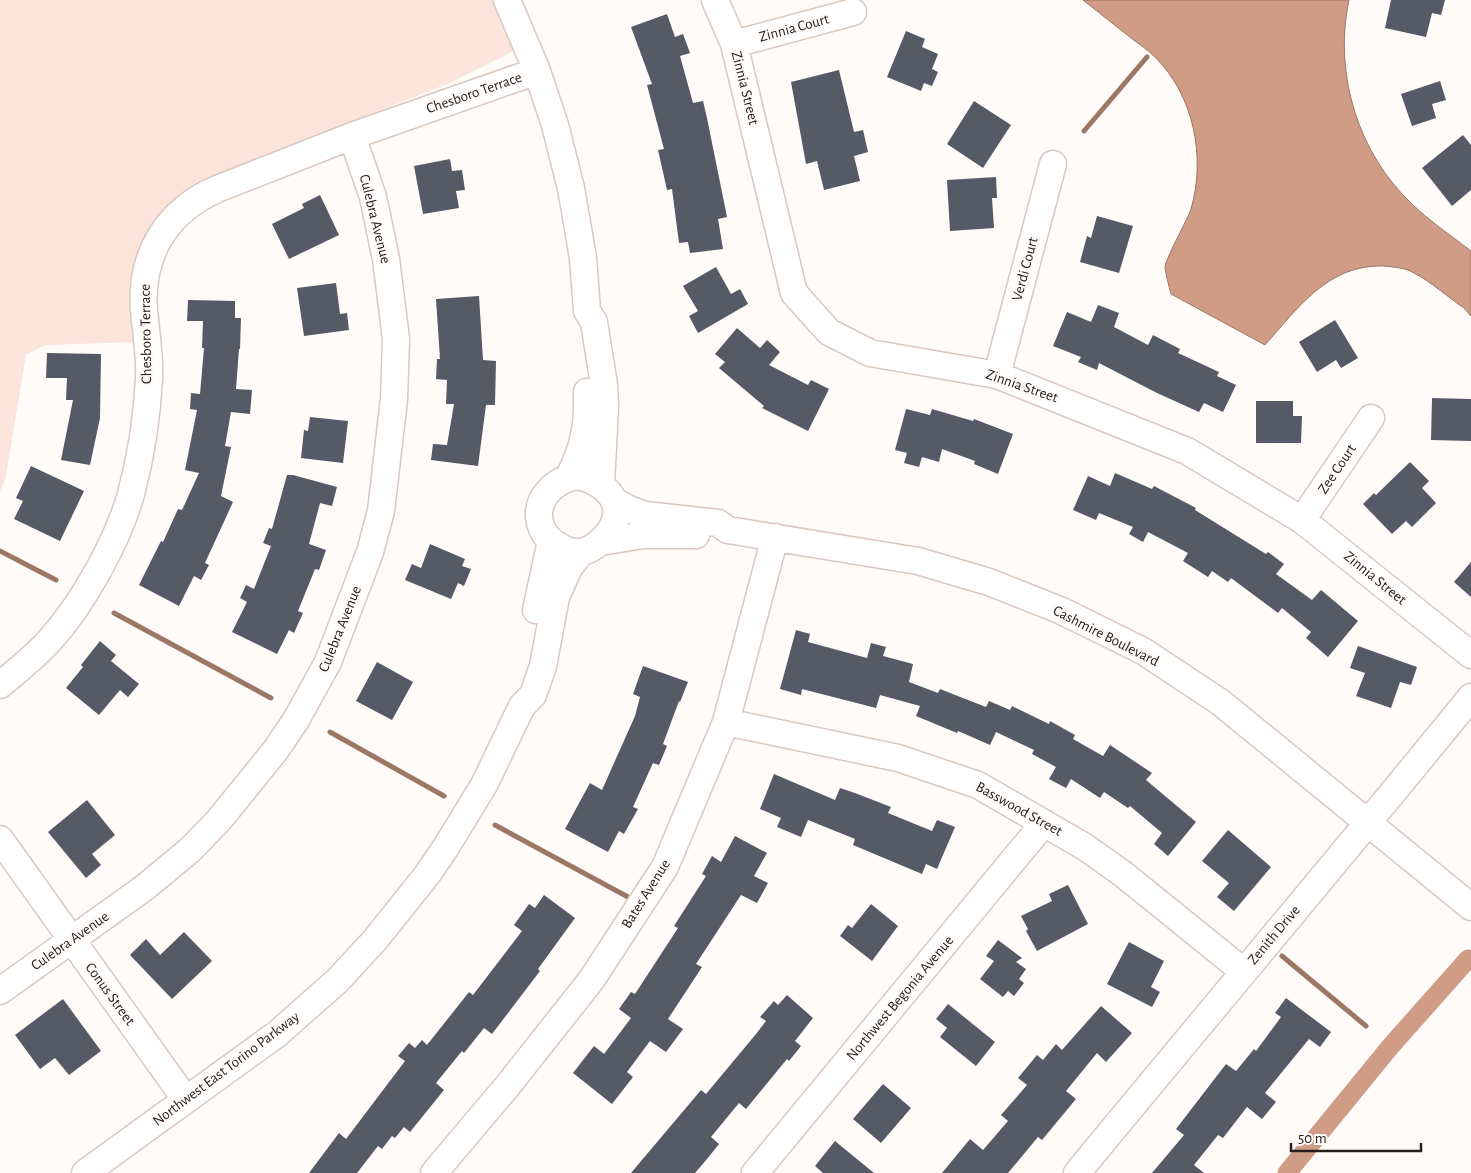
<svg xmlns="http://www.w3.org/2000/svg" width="1471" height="1173" viewBox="0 0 1471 1173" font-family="'Alegreya Sans',sans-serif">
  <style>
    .green { fill: #fbe4da }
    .water { fill: #d09c85; stroke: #9d7766 }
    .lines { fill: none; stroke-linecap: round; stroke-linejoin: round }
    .stream { stroke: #9d7766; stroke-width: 5 }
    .canal { stroke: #d09c85; stroke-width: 19 }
    .building { fill: #565966 }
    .minor-casing { stroke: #d9c8c1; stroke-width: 29 }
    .minor { stroke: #fff; stroke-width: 26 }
    .labels { text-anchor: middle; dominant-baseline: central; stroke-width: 5; stroke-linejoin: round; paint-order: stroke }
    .street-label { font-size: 15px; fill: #27201e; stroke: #fefbf9 }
  </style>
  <rect width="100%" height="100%" fill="#fefbf9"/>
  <path class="green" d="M0 0H496L518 49 450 83 203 180 176 203 138 342 45 345 26 355 5 480 0 491Z"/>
  <path class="water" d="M1083 0H1349C1334 70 1356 147 1406 198 1425 218 1449 234 1471 251V316L1464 308C1449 298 1430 281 1414 273 1406 268 1394 267 1384 266 1328 264 1298 308 1265 345L1171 294C1169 286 1166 276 1165 268 1164 261 1187 221 1191 209 1206 157 1194 96 1155 57 1148 50 1139 44 1131 38 1115 25 1099 13 1083 0Z"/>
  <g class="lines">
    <path class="stream" d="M1084 131 1147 57
      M0 551 56 580
      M114 613 271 698
      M330 732 444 796
      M495 825 628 897
      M1282 956 1366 1026"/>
    <path class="canal" d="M1287 1173 1390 1047 1468 959"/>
  </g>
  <path class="building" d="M1391 0H1445L1441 15 1432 13 1426 37 1385 28Z
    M667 14 675 37 683 34 690 53 680 56 693 103 703 101 707 118 727 217 718 219 723 249 690 253 688 242 679 243 672 189 667 190 658 150 664 149 647 85 652 84 631 27Z
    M906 31 925 39 922 47 938 54 932 69 938 72 932 86 924 83 921 91 887 77Z
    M839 70 854 132 863 130 868 152 854 156 860 181 824 190 817 161 806 164 791 82Z
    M1440 81 1446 100 1432 104 1436 118 1412 126 1401 94Z
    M974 101 1011 125 983 168 947 144Z
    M1463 135 1471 145V190L1452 206 1422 168Z
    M450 159 452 171 462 170 465 190 456 191 459 208 423 214 414 166Z
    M996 177 997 198H992L994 228 950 231 947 180Z
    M320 195 339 235 289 259 272 224 304 208 302 204Z
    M1097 216 1133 226 1119 273 1080 262 1087 236 1091 238Z
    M716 267 731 294 740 289 748 304 698 333 689 316 698 311 683 286Z
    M336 283 340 314 347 313 349 330 304 336 297 288Z
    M479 296 483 360 496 361 495 405H486L478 466 431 460 433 444 447 445 454 404H446L447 380 436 379 437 359H440L436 299Z
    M188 300 235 301V318H241L240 349H239L236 389 252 390 250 414 231 412 225 446 231 447 221 496 233 502 205 563 209 565 201 580 194 576 179 606 139 585 161 541 163 542 178 509 182 510 199 473 185 470 197 410 190 409 191 393 200 394 204 348H202L203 321H187Z
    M1098 305 1119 313 1114 327 1148 345 1153 335 1180 349 1178 353 1219 372 1217 376 1236 385 1223 412 1204 403 1199 412 1157 393 1099 363 1097 370 1078 362 1081 357 1053 346 1067 312 1091 322Z
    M1335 320 1358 358 1341 368 1336 360 1317 372 1299 342Z
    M737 328 760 348 767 340 780 352 769 365 808 385 811 380 829 389 808 431 762 408 764 406 719 368 725 362 715 354Z
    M47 353 101 354 100 418 90 465 61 460 73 400H66L67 378H46Z
    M1432 398 1471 399V441L1431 440Z
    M1256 401H1293V416H1302L1301 443H1256Z
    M906 409 930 415 932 409 973 421 974 419 1013 434 998 474 974 464 975 461 942 449 939 462 922 457 919 467 904 463 907 453 895 450Z
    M310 417 348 421 343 463 301 458 304 430 308 431Z
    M1410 462 1429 481 1422 488 1436 503 1412 527 1406 521 1392 534 1363 504 1374 493 1376 495Z
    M31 466 84 491 60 541 14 519 23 501 16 498Z
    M1115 473 1152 489 1154 486 1196 508 1195 510 1266 554 1268 552 1284 564 1276 574 1312 600 1321 590 1358 621 1328 657 1306 638 1311 632 1282 608 1278 613 1231 578 1228 582 1212 571 1208 577 1183 561 1188 553 1148 532 1143 542 1129 534 1133 527 1099 513 1096 520 1073 510 1088 476 1110 486Z
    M287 475H293L337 487 332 506 320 503 309 544 326 550 319 570 315 569 298 611 303 613 294 633 289 630 277 654 232 632 247 602 240 598 246 585 254 589 271 546 263 543 269 528 272 529Z
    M430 544 465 559 462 566 471 569 464 586 458 583 451 599 405 580 412 564 421 568Z
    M1471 562V597L1454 582Z
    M796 630 810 634 808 642 867 658 871 643 886 647 883 656 913 664 909 682 938 693 940 689 986 707 989 701 1010 710 1012 706 1049 724 1050 721 1075 735 1073 739 1103 756 1110 745 1152 773 1146 780 1196 822 1168 856 1154 844 1162 833 1130 806 1128 808 1104 792 1100 798 1071 779 1066 788 1049 779 1056 767 1032 754 1034 750 996 732 990 745 958 731 957 733 916 716 920 706 880 695 876 708 802 689 801 695 780 689Z
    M100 641 116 655 111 661 139 684 128 697 120 690 99 715 66 688 83 667 81 665Z
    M1358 646 1417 667 1411 685 1400 682 1391 708 1356 696 1365 673 1350 668Z
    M377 662 413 682 392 720 356 701Z
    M643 666 688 682 680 702 679 701 663 744 667 746 659 765 653 763 633 807 638 809 624 834 619 831 608 852 565 829 590 783 602 790 635 716 640 697 633 694Z
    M774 774 835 800 840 788 855 793 891 807 888 813 932 831 937 820 955 827 937 869 926 864 922 874 853 845 855 839 808 820 801 837 777 827 781 818 760 809Z
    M87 800 115 835 92 854 101 865 86 878 48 832Z
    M1228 830 1271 867 1234 911 1217 897 1229 883 1202 861Z
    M735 836 767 853 754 876 768 883 757 903 741 895 696 964 702 967 668 1019 683 1029 666 1052 650 1041 627 1072 633 1077 612 1104 573 1073 594 1046 604 1054 631 1018 619 1009 631 992 635 994 678 928 674 926 706 876 702 874 712 856 721 862Z
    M1068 885 1088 924 1037 951 1026 931 1028 929 1021 916 1052 901 1049 894Z
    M544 895 575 918 538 969 540 971 492 1034 484 1028 464 1053 462 1051 436 1083 444 1090 410 1132 404 1127 395 1138 392 1136 382 1149 378 1146 357 1173H309L339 1133 346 1139 405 1061 398 1056 409 1043 415 1048 422 1040 427 1045 469 992 473 995 522 931 514 925 529 904 535 908Z
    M871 904 898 926 872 961 840 936 848 925 852 928Z
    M184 932 212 961 172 999 130 955 146 939 160 955Z
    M998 940 1022 958 1016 962 1026 969 1019 979 1024 983 1014 996 1008 991 1003 997 980 979 994 961 986 956Z
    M1129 942 1164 961 1151 987 1160 992 1152 1007 1107 984Z
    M787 995 813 1018 795 1041 801 1046 789 1061 787 1059 746 1109 739 1103 711 1137 719 1144 707 1159 695 1173H631L701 1090 706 1094 756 1034 766 1021 760 1017 774 1001 778 1005Z
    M1286 998 1331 1032 1320 1047 1309 1039 1265 1093 1276 1102 1262 1119 1247 1107 1223 1138 1218 1135 1194 1165 1204 1173H1152L1184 1135 1176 1129 1226 1064 1236 1071 1254 1049 1256 1051 1281 1017 1275 1013Z
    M63 999 101 1051 69 1075 55 1058 40 1069 15 1035Z
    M948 1004 995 1042 976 1066 940 1037 947 1028 936 1019Z
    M1101 1006 1132 1033 1106 1062 1097 1053 1066 1091 1076 1099 1042 1140 1038 1137 1008 1173H942L970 1139 983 1150 1008 1121 1001 1115 1027 1085 1018 1078 1037 1055 1043 1060 1056 1044 1062 1050Z
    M883 1084 911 1108 881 1143 853 1119Z
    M835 1141 874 1173H823L815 1166Z"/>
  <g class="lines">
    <defs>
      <path id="minor" d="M507 0 537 71 555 125 571 188 583 258 587 311 594 322 604 385 605 408 601 485
        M715 0 734 44 794 293 829 332 870 353 997 375 1187 451 1302 520 1471 655
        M734 44 853 12
        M997 375 1053 164
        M578 476C611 483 631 511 603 539 597 545 589 551 581 552 573 553 565 550 559 546 549 541 543 534 540 523 534 499 555 479 578 476Z
        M568 478C584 449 588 425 587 392
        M614 501 631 510 645 515 718 523 728 530 918 561 989 582 1062 611 1143 651 1220 702 1471 907
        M1302 520 1371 418
        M600 542 644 535H696
        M536 610 551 541
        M0 685C17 671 36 656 51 639 83 603 118 541 131 494 141 457 147 417 149 378 150 355 146 332 144 310 140 254 167 211 217 189L352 136 537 71
        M726 722 898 758 978 785 1085 847 1123 874 1243 971
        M0 839 186 1100
        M0 991 144 888 190 850 219 820 275 751 296 720 328 662 370 552 381 511 394 399 396 339 386 259 373 197 352 136
        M85 1173 277 1034 338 980 375 940 427 875 446 847 484 785 522 706 533 695 543 666 556 597 569 568 581 552
        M434 1173 509 1084 592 979 665 867 726 722 775 537
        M755 1173 1044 823
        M1077 1173C1208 1014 1341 857 1471 697"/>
    </defs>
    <use href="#minor" class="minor-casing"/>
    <use href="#minor" class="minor"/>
  </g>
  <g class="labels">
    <g class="street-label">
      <text transform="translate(794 28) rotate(-15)">Zinnia Court</text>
      <text transform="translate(745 88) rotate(76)">Zinnia Street</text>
      <text transform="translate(474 93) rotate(-19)">Chesboro Terrace</text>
      <text transform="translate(375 219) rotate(76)">Culebra Avenue</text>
      <text transform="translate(1025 269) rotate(-75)">Verdi Court</text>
      <text transform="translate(146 334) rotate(-91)">Chesboro Terrace</text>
      <text transform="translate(1022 386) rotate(19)">Zinnia Street</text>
      <text transform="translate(1337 469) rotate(-56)">Zee Court</text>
      <text transform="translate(1375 578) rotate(39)">Zinnia Street</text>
      <text transform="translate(340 629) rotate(-68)">Culebra Avenue</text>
      <text transform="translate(1106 636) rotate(27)">Cashmire Boulevard</text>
      <text transform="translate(1019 809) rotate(29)">Basswood Street</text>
      <text transform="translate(646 894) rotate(-58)">Bates Avenue</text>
      <text transform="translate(1274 935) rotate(-50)">Zenith Drive</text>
      <text transform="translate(70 941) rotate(-35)">Culebra Avenue</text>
      <text transform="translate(110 994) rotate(54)">Conus Street</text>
      <text transform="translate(900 998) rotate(-50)">Northwest Begonia Avenue</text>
      <text transform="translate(226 1069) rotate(-37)">Northwest East Torino Parkway</text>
    </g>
  </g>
  <path d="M1291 1143v8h130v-8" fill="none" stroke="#27201e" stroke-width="2.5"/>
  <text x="1298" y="1143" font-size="15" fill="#27201e" stroke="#fefbf9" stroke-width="4" paint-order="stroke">50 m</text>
</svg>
